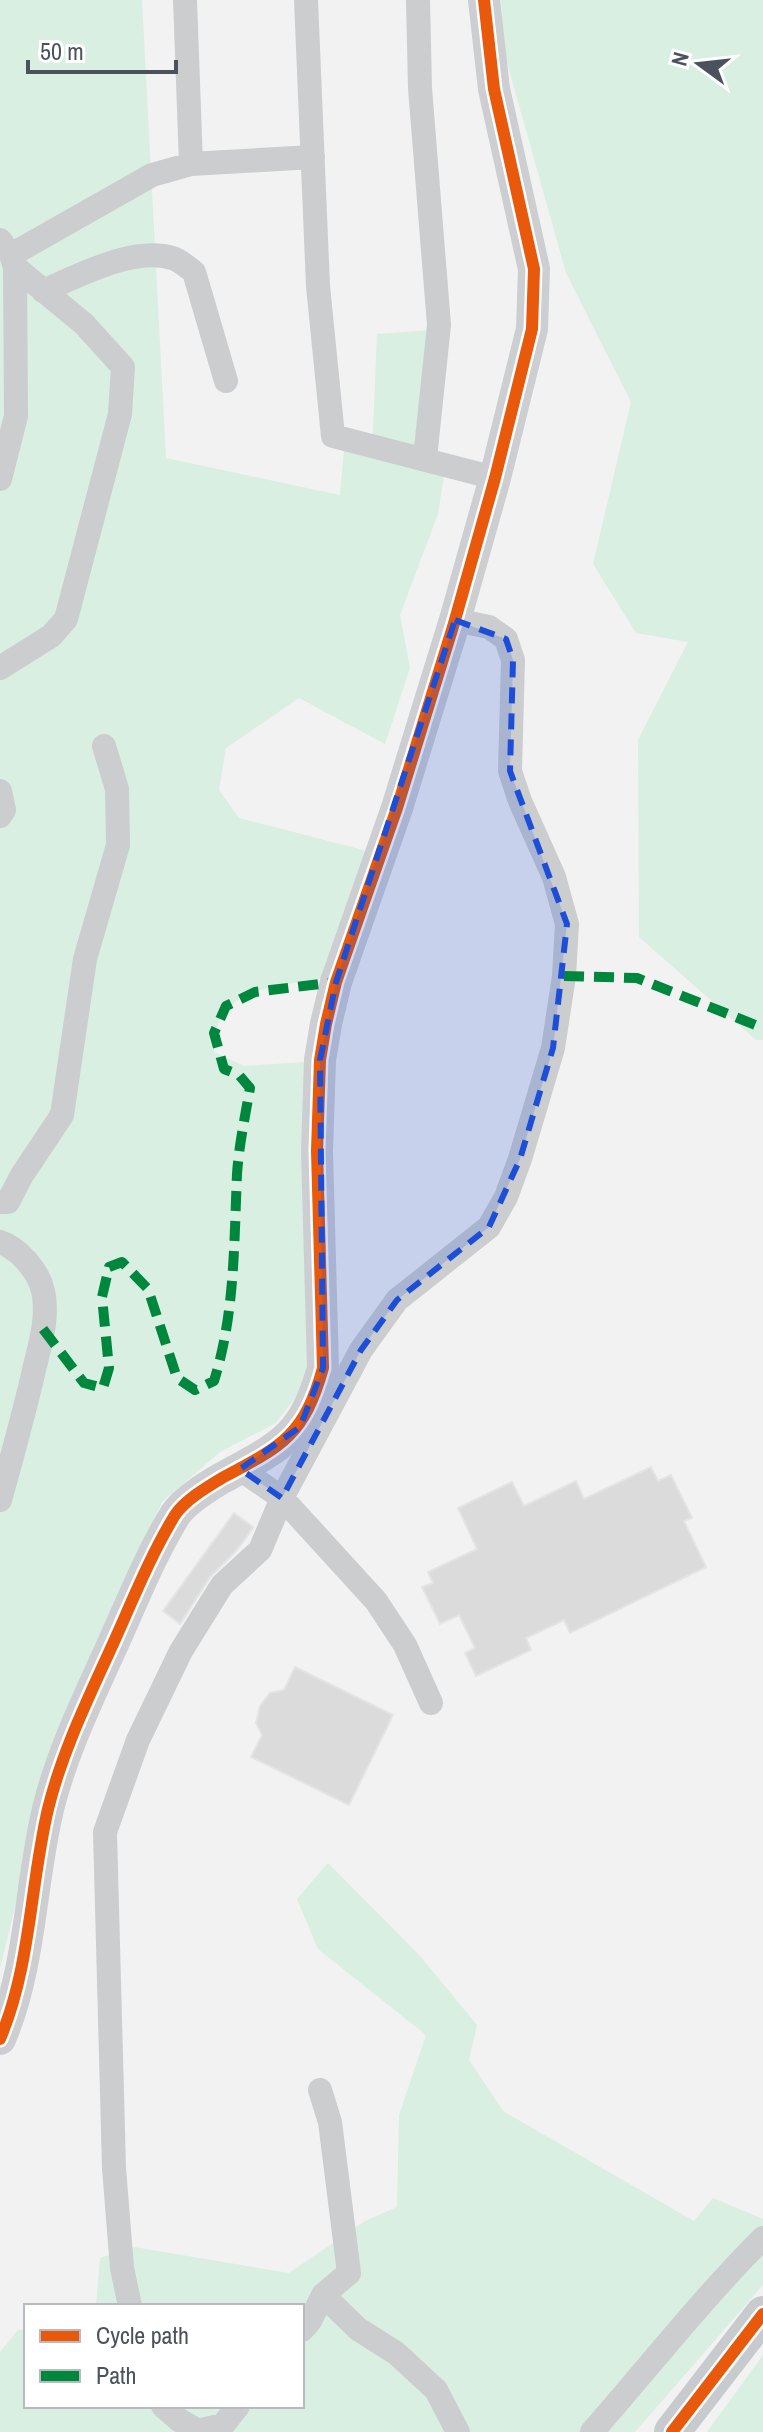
<svg xmlns="http://www.w3.org/2000/svg" width="763" height="2432" viewBox="0 0 763 2432" font-family="'Archivo Narrow',sans-serif">
  <style>
    .green { fill: #d8efe2 }
    .building { fill: #dbdbdc; stroke: #e3e4e4; stroke-width: 2 }
    .lines { fill: none; stroke-linecap: round; stroke-linejoin: round }
    .street { stroke: #cccdcf; stroke-width: 24 }
    .secondary { stroke: #ccced1; stroke-width: 32 }
    .primary { stroke: #c8cbce; stroke-width: 36 }
    .quiet { stroke: #00873e; stroke-width: 10; stroke-dasharray: 20 10; stroke-linecap: butt }
    .cycleway-casing { stroke: #fff; stroke-width: 17 }
    .cycleway { stroke: #e8590c; stroke-width: 12 }
    .marked { fill: #1d4ed8; fill-opacity: 0.2; stroke: #1d4ed8; stroke-width: 6; stroke-dasharray: 16 10; stroke-linejoin: round }
  </style>
  <rect width="100%" height="100%" fill="#f2f2f2"/>
  <path class="green" d="M0 0H142L166 458 340 495 344 450 372 457 377 334 431 330 422 470 444 476 438 514 400 615 410 668 385 744 299 698 226 748 219 790 239 818 367 851 322 978C273 988 212 987 214 1052L244 1066 304 1062 314 1373 276 1423 220 1452 162 1502 51 1761 0 1968Z
    M501 0H763V1040H756L639 937 638 740 688 642 636 633 593 564 631 402 566 273 504 52Z
    M328 1863 421 1957 477 2025 469 2060 503 2111 694 2221 713 2198 763 2219V2285L635 2432H0V2352L18 2330 26 2329V2406H302V2306H96L100 2258 134 2247 289 2273 365 2221 397 2207 399 2115 426 2035 318 1949 297 1899Z
    M763 2355V2432H707Z"/>
  <path class="building" d="M651 1467 658 1481 671 1475 692 1518 684 1521 706 1567 570 1633 564 1620 526 1638 531 1650 476 1676 465 1653 475 1648 459 1615 440 1624 422 1587 433 1583 428 1572 477 1549 458 1508 512 1482 524 1506 576 1481 584 1499Z
    M234 1513 253 1527 252 1529 237 1550 210 1577 180 1624 163 1611Z
    M295 1667 393 1715 349 1805 251 1757 262 1735 256 1723 260 1706 270 1693 284 1690Z"/>
  <g class="lines">
    <path class="street" d="M185 0 191 164
      M306 0 318 286 333 436 495 478
      M418 0 420 88 439 325 425 458
      M0 240 11 255 15 267 16 416 0 479
      M11 255 152 175 191 164 313 157
      M43 291C78 276 134 246 172 258 180 260 187 267 194 272L226 381
      M0 668 51 636 66 619 120 414 123 367 84 324 15 267
      M0 791 4 810 0 816
      M0 1202H8L22 1175 62 1115 85 959 118 845 117 789 104 746
      M0 1242C18 1248 39 1271 43 1291 49 1316 40 1345 34 1370 24 1414 12 1457 0 1500
      M240 1469 282 1498 376 1601 405 1645 431 1703
      M323 2295 358 2329 396 2353 436 2390 458 2432
      M130 2306 122 2268 114 2168 105 1832 138 1740 181 1651 222 1585 260 1550 282 1498 361 1350 397 1300 489 1227 506 1197 520 1159 553 1048 564 976 567 924 554 877 520 801 510 771 513 660 506 639 489 627 455 620
      M302 2330 310 2321 323 2295 349 2273 330 2122 320 2090
      M163 2406 179 2420 198 2431 223 2425 238 2406
      M592 2432C649 2367 702 2299 763 2238"/>
    <path class="secondary" d="M0 2039C31 1966 30 1885 48 1809 62 1752 88 1699 112 1646 132 1602 150 1556 175 1515 185 1500 207 1487 222 1478 282 1446 304 1436 323 1368L317 1151 320 1060 326 1024 336 982 397 808 455 620 495 478 532 329 534 269 494 89 484 0"/>
    <path class="primary" d="M672 2432 763 2314"/>
    <path class="quiet" d="M564 976 637 978 763 1028
      M43 1329 84 1383 103 1388 109 1368 102 1297 109 1267 122 1262 148 1289 177 1378 195 1390 214 1381C235 1314 234 1243 237 1174 239 1145 245 1117 250 1088L239 1075 224 1069 214 1033 226 1006 255 992 336 982"/>
    <defs>
      <path id="cycleway" d="M0 2039C31 1966 30 1885 48 1809 62 1752 88 1699 112 1646 132 1602 150 1556 175 1515 185 1500 207 1487 222 1478 282 1446 304 1436 323 1368L317 1151 320 1060 326 1024 336 982 397 808 455 620 495 478 532 329 534 269 494 89 484 0
        M672 2432 763 2314"/>
    </defs>
    <use href="#cycleway" class="cycleway-casing"/>
    <use href="#cycleway" class="cycleway"/>
  </g>
  <path class="marked" d="M455 620 506 639 513 660 510 771 567 924 553 1048 520 1159 489 1227 397 1300 361 1350 282 1498 240 1469 300 1427 323 1368 320 1060 336 982Z"/>
  <rect x="24" y="2304" width="280" height="104" fill="#ffffff" stroke="#b7babe" stroke-width="2"/>
  <rect x="40" y="2330" width="40" height="12" fill="#e8590c" stroke="#b7babe" stroke-width="2"/>
  <text x="96" y="2344" font-size="24" fill="#4a535d">Cycle path</text>
  <rect x="40" y="2370" width="40" height="12" fill="#00873e" stroke="#b7babe" stroke-width="2"/>
  <text x="96" y="2384" font-size="24" fill="#4a535d">Path</text>
  <g transform="translate(699 64) rotate(285)" stroke="#ffffff" stroke-width="6" paint-order="stroke">
  <path d="M0-6L14 30L0 20L-14 30Z" fill="#4a535d"/>
  <text y="-12" font-size="22" font-weight="bold" text-anchor="middle" fill="#4a535d">N</text>
  </g>
  <path d="M28 60v12h148v-12" fill="none" stroke="#4a535d" stroke-width="4"/>
  <text x="40" y="60" font-size="24" fill="#4a535d" stroke="#ffffff" stroke-width="6" paint-order="stroke">50 m</text>
</svg>
